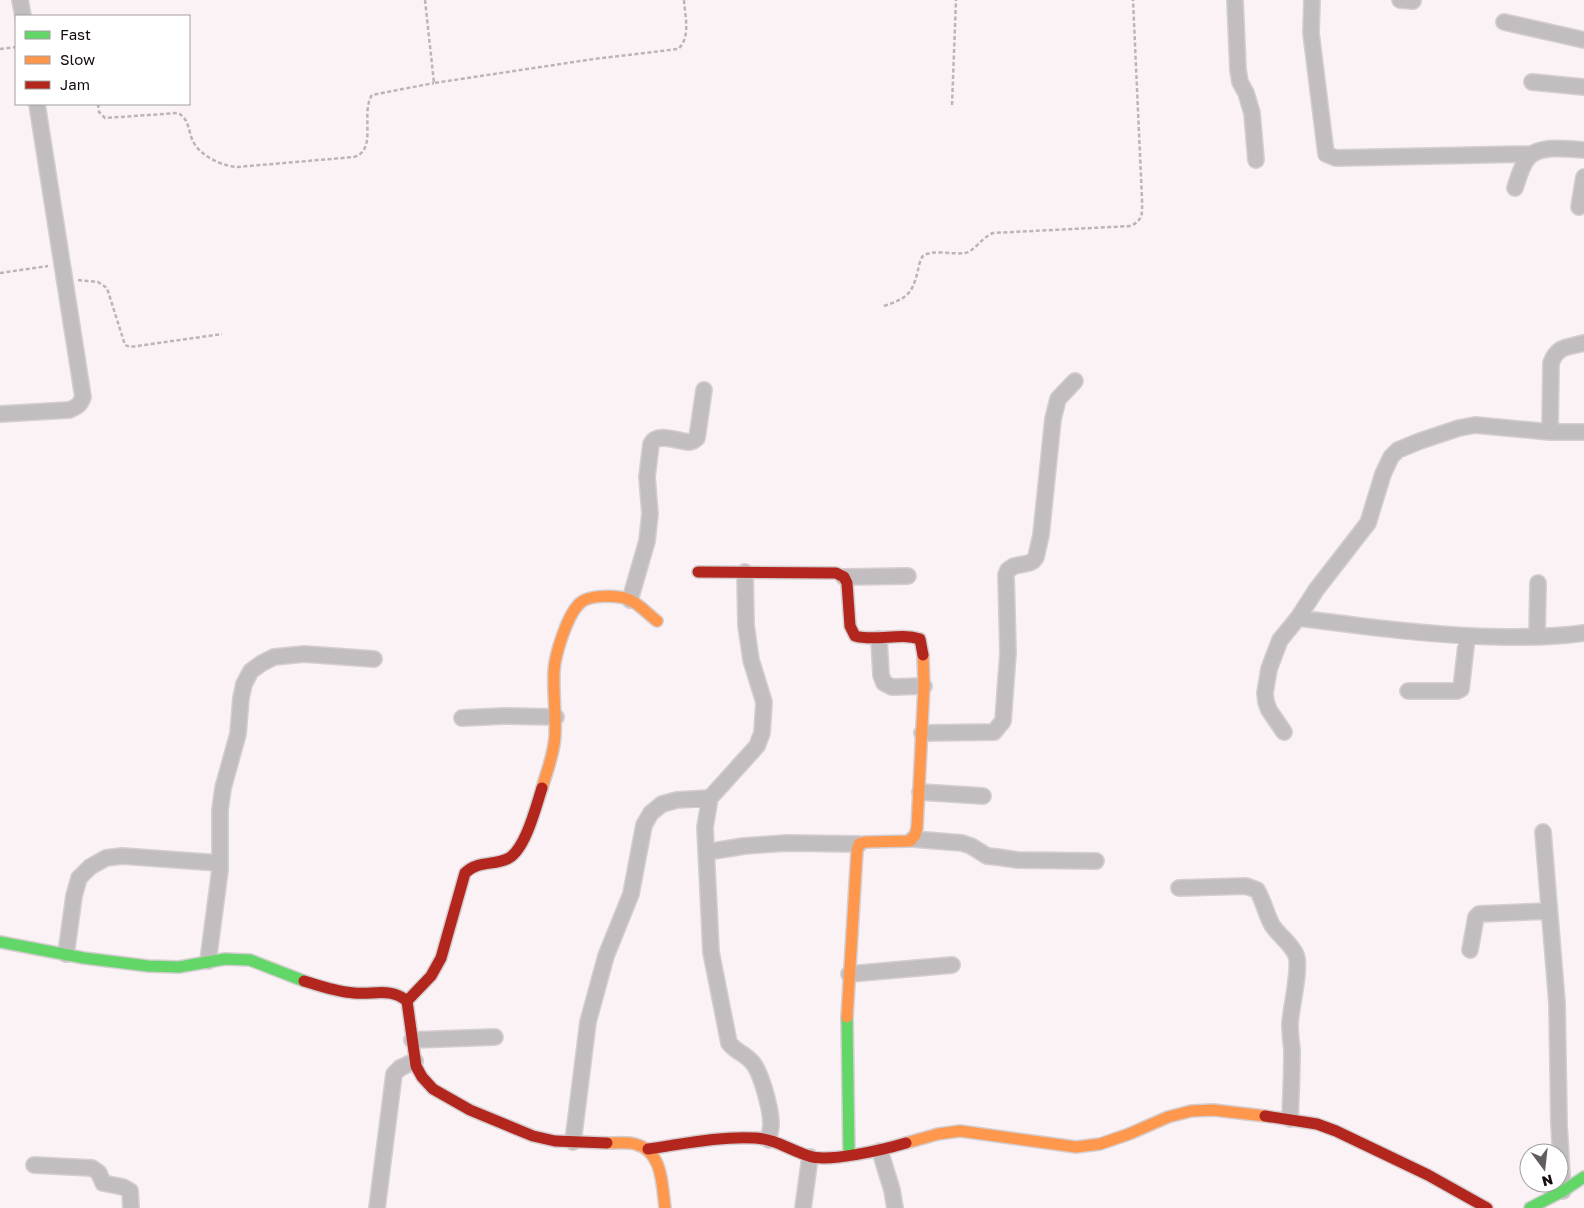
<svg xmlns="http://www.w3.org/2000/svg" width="1584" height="1208" viewBox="0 0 1584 1208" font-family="'Golos Text',sans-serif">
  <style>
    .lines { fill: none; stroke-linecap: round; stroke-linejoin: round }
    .street-casing { stroke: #d4ced0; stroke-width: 18 }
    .fast-casing { stroke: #d4ced0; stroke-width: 14 }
    .slow-casing { stroke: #d4ced0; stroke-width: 14 }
    .jam-casing { stroke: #d4ced0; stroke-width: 14 }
    .path { stroke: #bab6b7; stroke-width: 2.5; stroke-dasharray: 4 2.5; stroke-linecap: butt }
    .street { stroke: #c2bdbe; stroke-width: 15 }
    .fast { stroke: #63d668; stroke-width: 11 }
    .slow { stroke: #ff974d; stroke-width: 11 }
    .jam { stroke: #b3261e; stroke-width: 11 }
  </style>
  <rect width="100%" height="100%" fill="#faf2f4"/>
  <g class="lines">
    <defs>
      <path id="street" d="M20 0 23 16
        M1235 0 1238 70 1240 82 1246 93 1252 113 1256 160
        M1312 0 1311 33 1326 154 1336 158 1532 154
        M1400 0 1413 1
        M1504 22 1584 40
        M1532 82 1584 87
        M1515 188C1518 179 1521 167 1527 159 1538 144 1568 149 1584 150
        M1579 207 1584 177
        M0 414 69 410C77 407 80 405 83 397L37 104
        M1550 432 1551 363C1558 345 1567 348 1584 343
        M745 572 746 625 751 660 764 702 762 733 757 746 710 798 705 827 711 952 729 1043C735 1051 743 1053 750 1060 761 1069 771 1110 771 1124 771 1129 769 1135 769 1140
        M844 577 908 576
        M630 600 647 541 650 514 647 477 651 444C657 432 677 441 689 442L693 441 697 438 704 390
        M1298 618C1367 627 1435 636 1504 637 1531 637 1557 637 1584 633
        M1537 637 1538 583
        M879 639 881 675 884 683 892 687 924 686
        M1408 691H1457L1461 689 1467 637
        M462 718 504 716 556 717
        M1284 732 1269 710 1266 702 1265 693 1269 669 1275 653 1280 640 1298 618 1316 590 1368 523 1383 474 1391 457 1398 450 1420 441 1459 428 1475 425 1550 432H1584
        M922 733 994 732 1003 721 1008 653 1006 575 1008 570 1014 566 1029 563 1033 561 1036 557 1041 535 1053 419 1058 399 1075 381
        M920 792 983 796
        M1543 832 1557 1003 1559 1125 1563 1191
        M913 839 962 843 971 846 987 856 997 857 1018 860 1096 861
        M707 852 744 846 786 843 859 844
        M1179 888 1246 886 1257 890C1264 902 1266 914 1272 925 1279 936 1291 943 1296 955 1301 968 1291 1007 1290 1024 1290 1033 1291 1041 1292 1050 1292 1073 1291 1096 1290 1119
        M1470 950 1476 917 1479 914 1549 911
        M66 954 74 896 79 878 90 867 106 858 122 856 220 863
        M208 961 220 870V810L223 788 238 734 241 698 244 684 251 671 262 663 274 657 304 654 374 659
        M849 974 952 965
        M412 1040 495 1037
        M573 1142 588 1022 606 956 631 894 644 825 651 813 662 804 677 800 710 798
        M880 1151 892 1190 895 1208
        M34 1165 92 1168 99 1173 103 1183 123 1187 130 1191 131 1208
        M377 1208 394 1074 400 1068 415 1061
        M803 1208 810 1157"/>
      <path id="fast" d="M0 942 84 958 148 966 179 967 225 959 250 960 304 981
        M847 1017 849 1155
        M1530 1208 1563 1191 1584 1177"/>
      <path id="slow" d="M542 788C547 771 554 754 555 736 556 715 553 693 554 671 555 654 567 616 579 604 588 594 618 595 630 600 639 604 649 615 657 621
        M847 1017 857 851 859 844 865 842 910 841 915 835 917 828 924 686 923 655
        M607 1143C616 1143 626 1142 635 1144 663 1151 662 1185 665 1208
        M906 1143 938 1134 960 1131 1076 1147 1100 1144 1129 1134 1168 1117 1191 1111 1213 1110 1265 1116"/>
      <path id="jam" d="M698 572 836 573 844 577 847 583 850 626 855 636C877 642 899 632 920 639L923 655
        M304 981C320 986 337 992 354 993 373 995 391 987 407 1001L416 1066 422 1077 433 1089 470 1110 533 1136 555 1141 607 1143
        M407 1001 431 976 441 958 465 873C478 860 495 866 509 858 526 848 536 806 542 788
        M1265 1116 1317 1124 1336 1131 1428 1175 1487 1208
        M648 1149C683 1144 719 1136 755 1138 775 1139 790 1150 809 1156 828 1163 886 1149 906 1143"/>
    </defs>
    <use href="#street" class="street-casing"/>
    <use href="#fast" class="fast-casing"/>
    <use href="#slow" class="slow-casing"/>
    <use href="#jam" class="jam-casing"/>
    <path class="path" d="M425 0 434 83 594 59 678 49C691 38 685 16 684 0
      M0 49 16 47
      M98 104 99 112 105 118 178 113C189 119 188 129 192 139 198 155 221 166 237 167L354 157C378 150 360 113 372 95L434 83
      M952 105 956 0
      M0 273 48 266
      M78 280 98 282 107 288 125 345 130 347 222 334
      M884 306C907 298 912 295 918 270 919 266 920 259 923 256 931 249 954 255 965 253 975 251 981 238 993 233L1131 226C1144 219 1142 213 1142 199L1133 0"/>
    <use href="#street" class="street"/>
    <use href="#fast" class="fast"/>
    <use href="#slow" class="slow"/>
    <use href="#jam" class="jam"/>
  </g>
  <rect x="15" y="15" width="175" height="90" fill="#ffffff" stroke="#a19e9f"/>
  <rect x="25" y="31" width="25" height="8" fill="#63d668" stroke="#a19e9f"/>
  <text x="60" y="40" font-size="15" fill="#140d0e">Fast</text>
  <rect x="25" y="56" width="25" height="8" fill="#ff974d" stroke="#a19e9f"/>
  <text x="60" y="65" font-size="15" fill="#140d0e">Slow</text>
  <rect x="25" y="81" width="25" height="8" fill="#b3261e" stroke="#a19e9f"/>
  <text x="60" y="90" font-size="15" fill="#140d0e">Jam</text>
  <g transform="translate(1544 1168) rotate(165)"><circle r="24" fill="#ffffff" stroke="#a19e9f"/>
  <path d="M0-4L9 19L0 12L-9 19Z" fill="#645d5e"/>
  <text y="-8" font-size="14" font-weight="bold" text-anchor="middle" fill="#140d0e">N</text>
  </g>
</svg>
